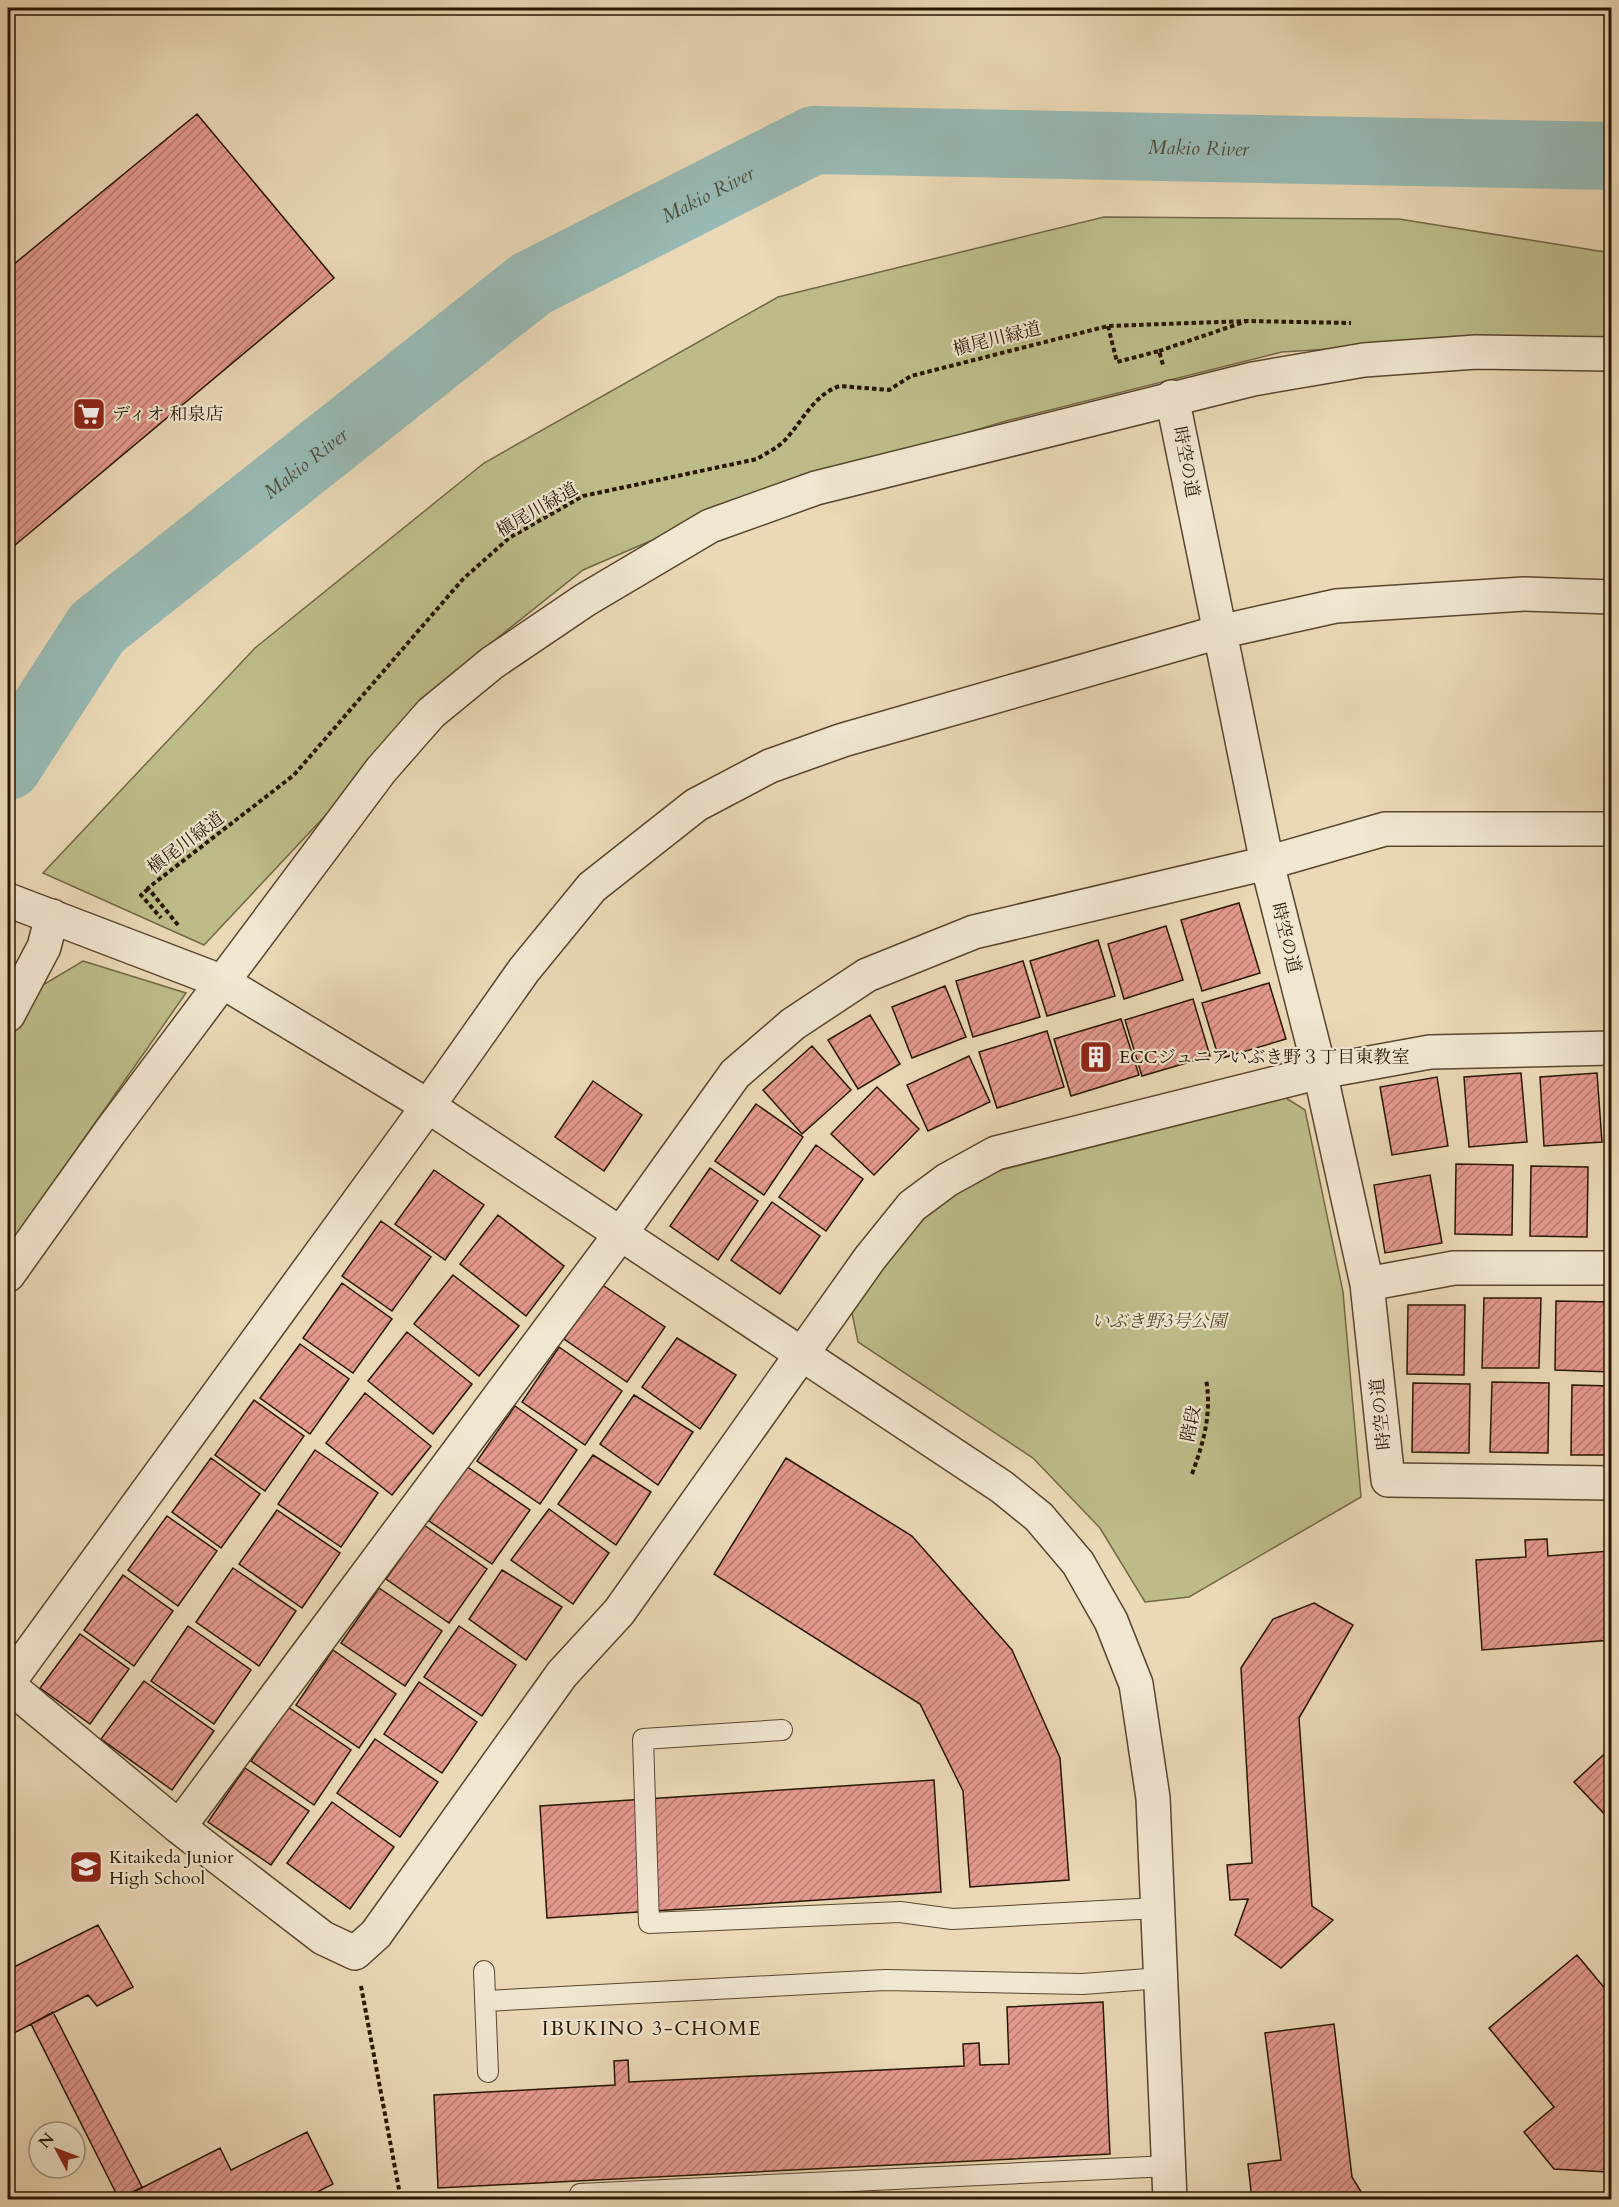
<svg xmlns="http://www.w3.org/2000/svg" width="1619" height="2207" viewBox="0 0 1619 2207" font-family="Cardo,'Noto Serif JP',serif">
  <style>
    .park { fill: #bdbc89; stroke: #726944; stroke-width: 1.5 }
    .lines { fill: none; stroke-linecap: round; stroke-linejoin: round }
    .river { stroke: #98b9b3; stroke-width: 68 }
    .building { fill: url(#building-hatch); stroke: #281600; stroke-width: 1.5 }
    .service-casing { stroke: #58462e; stroke-width: 22 }
    .minor-casing { stroke: #58462e; stroke-width: 36 }
    .tertiary-casing { stroke: #58462e; stroke-width: 36 }
    .path { stroke: #281600; stroke-width: 4; stroke-dasharray: 4.5 3; stroke-linecap: butt }
    .service { stroke: #f1e6d0; stroke-width: 20 }
    .minor { stroke: #f1e6d0; stroke-width: 33 }
    .tertiary { stroke: #f1e6d0; stroke-width: 33 }
    .labels { text-anchor: middle; dominant-baseline: central; stroke-width: 4.5; stroke-linejoin: round; paint-order: stroke }
    .street-label { font-size: 18px; fill: #281600; stroke: #f1e6d0 }
    .poi-label { font-size: 18px; fill: #281600; stroke: #f1e6d0; text-anchor: start }
    .park-label { font-size: 18px; font-style: italic; fill: #554829; stroke: #f1e6d0 }
    .water-label { font-size: 20px; font-style: italic; fill: #4f4f3f; stroke: #f1e6d0 }
    .neighbourhood-label { font-size: 20px; letter-spacing: 1.5px; fill: #281600; stroke: #f1e6d0 }
  </style>
  <defs>
    <pattern id="building-hatch" width="6" height="6" patternUnits="userSpaceOnUse" patternTransform="scale(1.5)"><rect width="6" height="6" fill="#e3988e"/><path d="M-1 1l2-2M0 6l6-6M5 7l2-2" fill="none" stroke="#b87b72"/></pattern>
  </defs>
  <rect width="100%" height="100%" fill="#ead8b6"/>
  <filter id="stains"><feTurbulence type="fractalNoise" baseFrequency=".00333" numOctaves="4"/><feColorMatrix values="0 0 0 0 .2 0 0 0 0 .09 0 0 0 0 .02 0 0 0 .5 -.17"/></filter>
  <radialGradient id="worn" r=".72"><stop offset=".6" stop-color="#630" stop-opacity="0"/><stop offset="1" stop-color="#630" stop-opacity=".3"/></radialGradient>
  <path class="park" d="M1104 217 1399 219 1611 253V338L1475 340 1282 352 1006 421 757 495 583 570 476 655 204 945 43 873 255 648 484 463 778 297Z
    M83 961 186 993 8 1247V972L43 985Z
    M1286 1098 1305 1110 1343 1292 1361 1497 1189 1597 1145 1602 1100 1528 1033 1458 858 1342 852 1313C884 1267 916 1214 966 1185 977 1179 989 1175 1001 1170Z"/>
  <g class="lines">
    <path class="river" id="s1" d="M8 766 97 628 531 284 814 140 1612 156"/>
  </g>
  <path class="building" d="M197 114 334 278 8 551V269Z
    M1239 903 1260 973 1202 991 1181 920Z
    M1166 926 1183 980 1124 999 1108 944Z
    M1098 940 1115 996 1047 1016 1030 961Z
    M1023 961 1040 1017 973 1037 956 981Z
    M1269 983 1286 1039 1219 1059 1202 1003Z
    M945 986 966 1037 912 1058 892 1007Z
    M1193 999 1210 1056 1142 1076 1125 1020Z
    M870 1015 900 1064 858 1089 828 1040Z
    M1121 1019 1139 1075 1071 1096 1054 1039Z
    M1047 1031 1064 1087 997 1108 979 1052Z
    M812 1046 851 1090 802 1134 763 1090Z
    M969 1056 990 1102 928 1131 907 1085Z
    M1521 1073 1527 1142 1469 1147 1464 1077Z
    M1597 1073 1602 1142 1544 1146 1540 1077Z
    M1437 1077 1448 1146 1392 1155 1380 1087Z
    M593 1081 642 1115 604 1171 555 1137Z
    M877 1087 919 1129 874 1175 831 1134Z
    M756 1104 803 1137 764 1195 715 1161Z
    M816 1145 863 1179 826 1231 779 1197Z
    M1456 1164 1513 1165 1512 1235 1455 1234Z
    M1607 1165H1612V1235H1606Z
    M1531 1166 1588 1167 1587 1237 1530 1236Z
    M710 1168 758 1201 718 1260 670 1226Z
    M434 1170 484 1205 445 1260 395 1224Z
    M1430 1175 1442 1243 1385 1253 1374 1185Z
    M772 1202 820 1236 780 1294 731 1260Z
    M498 1215 564 1266 526 1316 460 1264Z
    M381 1221 431 1257 392 1311 342 1276Z
    M453 1275 519 1326 479 1376 414 1324Z
    M342 1283 392 1319 353 1373 303 1338Z
    M601 1284 665 1327 627 1382 564 1339Z
    M1484 1298H1541L1539 1368H1482Z
    M1556 1301 1612 1302V1372L1555 1370Z
    M1408 1305H1465L1464 1375 1407 1374Z
    M407 1332 472 1384 433 1434 368 1381Z
    M677 1338 736 1375 700 1429 642 1387Z
    M300 1344 349 1379 310 1434 260 1398Z
    M559 1347 622 1391 585 1445 522 1402Z
    M1492 1382 1549 1383 1548 1453 1490 1452Z
    M1413 1383 1470 1384 1469 1453 1412 1452Z
    M1572 1385 1612 1386V1455H1571Z
    M365 1393 431 1446 392 1495 326 1443Z
    M634 1395 693 1432 658 1485 600 1444Z
    M254 1400 304 1436 265 1491 215 1455Z
    M515 1406 577 1450 540 1504 477 1461Z
    M315 1450 378 1493 341 1547 278 1504Z
    M593 1455 651 1492 616 1545 558 1504Z
    M211 1458 260 1494 221 1548 172 1512Z
    M786 1458 912 1536 1012 1650 1060 1758 1069 1880 970 1887 963 1791 920 1704 714 1574Z
    M466 1466 530 1510 492 1564 429 1521Z
    M549 1509 609 1553 573 1604 511 1560Z
    M277 1510 340 1553 302 1608 239 1564Z
    M167 1516 217 1551 178 1606 128 1570Z
    M424 1525 487 1569 449 1623 386 1579Z
    M1547 1539 1548 1556 1610 1551 1612 1640 1482 1650 1476 1560 1526 1557 1525 1540Z
    M233 1568 296 1611 259 1666 196 1622Z
    M502 1570 562 1607 526 1660 469 1619Z
    M123 1575 173 1611 134 1666 84 1630Z
    M379 1588 442 1631 405 1686 341 1643Z
    M1314 1603 1353 1625 1299 1718 1312 1906 1333 1920 1281 1968 1235 1935 1248 1899 1230 1900 1227 1865 1252 1863 1241 1668 1273 1619Z
    M188 1626 251 1670 214 1724 151 1681Z
    M459 1626 516 1665 482 1716 424 1677Z
    M80 1634 129 1669 90 1724 40 1688Z
    M333 1650 396 1694 359 1748 296 1705Z
    M144 1681 214 1731 172 1790 101 1739Z
    M419 1682 477 1722 442 1773 384 1734Z
    M288 1707 351 1750 314 1805 251 1761Z
    M375 1739 438 1782 400 1837 337 1793Z
    M1612 1747V1822L1574 1782Z
    M245 1768 309 1811 271 1865 208 1822Z
    M934 1780 941 1892 547 1918 540 1806Z
    M332 1802 394 1847 350 1909 287 1863Z
    M98 1925 133 1987 97 2006 88 1995 8 2036V1970Z
    M1577 1955 1612 1997V2157L1607 2172 1554 2169 1524 2132 1554 2107 1489 2028Z
    M1103 2002 1110 2154 438 2188 434 2095 615 2085 614 2061 628 2060 629 2082 964 2066 963 2044 979 2043 980 2065 1009 2064 1007 2007Z
    M53 2012 142 2187 119 2199 31 2024Z
    M1334 2024 1352 2177 1366 2200H1252L1248 2164 1281 2160 1265 2033Z
    M307 2132 333 2184 302 2200H118L220 2148 231 2170Z"/>
  <g class="lines">
    <defs>
      <path id="service" d="M782 1730 643 1739 649 1923 900 1912 952 1919 1157 1908
        M484 1971 488 2072
        M486 2001 885 1980 1083 1984 1161 1978
        M580 2194 1169 2166"/>
      <path id="minor" d="M1172 397 1267 863 1320 1072 1367 1284 1388 1480 1612 1483
        M8 1015 44 947 52 916
        M1367 1284 1454 1268H1612
        M8 1683 428 1106 524 970 592 887 696 805 770 766 843 740 1219 632 1336 606 1524 594 1612 597
        M8 1685 179 1827 323 1938 355 1953 376 1934 562 1674 619 1612 870 1258 912 1206 947 1180 996 1153 1320 1072 1430 1052 1612 1048
        M179 1827 619 1236 735 1074 793 1024 867 975 974 932 1267 863 1385 829H1612"/>
      <path id="tertiary" d="M8 900 223 982 428 1106 1002 1487 1039 1517 1078 1563 1111 1621 1136 1684 1153 1798 1170 2200
        M8 1275 110 1132 381 770 431 713 492 663 585 600 710 526 816 488 1253 379 1364 360 1476 352 1612 354"/>
    </defs>
    <use href="#service" class="service-casing"/>
    <use href="#minor" class="minor-casing"/>
    <use href="#tertiary" class="tertiary-casing"/>
    <path class="path" d="M1108 326 1117 362 1159 351 1163 365
      M1159 351 1247 321 1351 323
      M148 889 141 895 161 918
      M178 925 148 888 294 775 463 579 509 538 583 496 757 459C765 454 775 449 782 443 801 425 813 394 840 386L889 390 911 376 1108 326 1247 321
      M1192 1474C1204 1441 1212 1413 1206 1379
      M361 1986 401 2200"/>
    <use href="#service" class="service"/>
    <use href="#minor" class="minor"/>
    <use href="#tertiary" class="tertiary"/>
  </g>
  <defs>
    <symbol id="supermarket-square" viewBox="-11 -11 22 22"><rect x="-9" y="-9" width="18" height="18" rx="4" fill="#8f2418" stroke="#f1e6d0"/><path d="M-6-5.5h2.5l.6 2H6L4.5 2H-2.5L-4.4-4H-6ZM-1.5 3.2a1.3 1.3 0 1 0 .1 0ZM3 3.2a1.3 1.3 0 1 0 .1 0Z" fill="#fff"/></symbol>
    <symbol id="building-square" viewBox="-11 -11 22 22"><rect x="-9" y="-9" width="18" height="18" rx="4" fill="#8f2418" stroke="#f1e6d0"/><path d="M-4-6H4V6H1V3H-1V6H-4ZM-2.5-4.3h1.7v1.8h-1.7ZM.8-4.3h1.7v1.8H.8ZM-2.5-1h1.7V.8h-1.7ZM.8-1h1.7V.8H.8Z" fill="#fff"/></symbol>
    <symbol id="school-square" viewBox="-11 -11 22 22"><rect x="-9" y="-9" width="18" height="18" rx="4" fill="#8f2418" stroke="#f1e6d0"/><path d="M0-5L7-2L0 1L-7-2ZM-4 1L0 2.5L4 1V4Q0 6-4 4Z" fill="#fff"/></symbol>
  </defs>
  <g fill-rule="evenodd">
    <use href="#supermarket-square" x="70" y="395" width="38" height="38"/>
    <use href="#building-square" x="1077" y="1038" width="38" height="38"/>
    <use href="#school-square" x="67" y="1848" width="38" height="38"/>
  </g>
  <g class="labels">
    <g class="street-label">
      <text transform="translate(997 339) rotate(-14)">槇尾川緑道</text>
      <text transform="translate(1186 462) rotate(79)">時空の道</text>
      <text transform="translate(537 510) rotate(-30)">槇尾川緑道</text>
      <text transform="translate(186 843) rotate(-37)">槇尾川緑道</text>
      <text transform="translate(1286 938) rotate(76)">時空の道</text>
      <text transform="translate(1381 1414) rotate(-96)">時空の道</text>
      <text transform="translate(1191 1424) rotate(-79)">階段</text>
    </g>
    <g class="poi-label">
      <text x="112" y="414">ディオ 和泉店</text>
      <text x="1119" y="1057">ECCジュニアいぶき野３丁目東教室</text>
      <text x="109" y="1857">Kitaikeda Junior<tspan x="109" dy="21">High School</tspan></text>
    </g>
    <g class="park-label">
      <text x="1159" y="1321">いぶき野3号公園</text>
    </g>
    <g class="water-label">
      <text stroke="none"><textPath href="#s1" startOffset="1420">Makio River</textPath></text>
      <text stroke="none"><textPath href="#s1" startOffset="916">Makio River</textPath></text>
      <text stroke="none"><textPath href="#s1" startOffset="430">Makio River</textPath></text>
    </g>
    <g class="neighbourhood-label">
      <text x="652" y="2028">IBUKINO 3-CHOME</text>
    </g>
  </g>
  <rect width="1619" height="2207" fill="none" stroke="#ead8b6" stroke-width="30"/>
  <rect x="9" y="9" width="1601" height="2189" fill="none" stroke="#281600" stroke-width="3"/>
  <rect x="15" y="15" width="1589" height="2177" fill="none" stroke="#281600" stroke-width="1.5"/>
  <g transform="translate(57 2150) rotate(311)"><circle r="28" fill="#f1e6d0" stroke="#a1937d" stroke-width="1.5"/>
  <path d="M0-4.5L10 22L0 15L-10 22Z" fill="#8f2418"/>
  <text y="-9" font-size="16" font-weight="bold" text-anchor="middle" fill="#281600">N</text>
  </g>
  <rect width="100%" height="100%" filter="url(#stains)"/>
  <rect width="100%" height="100%" fill="url(#worn)"/>
</svg>
